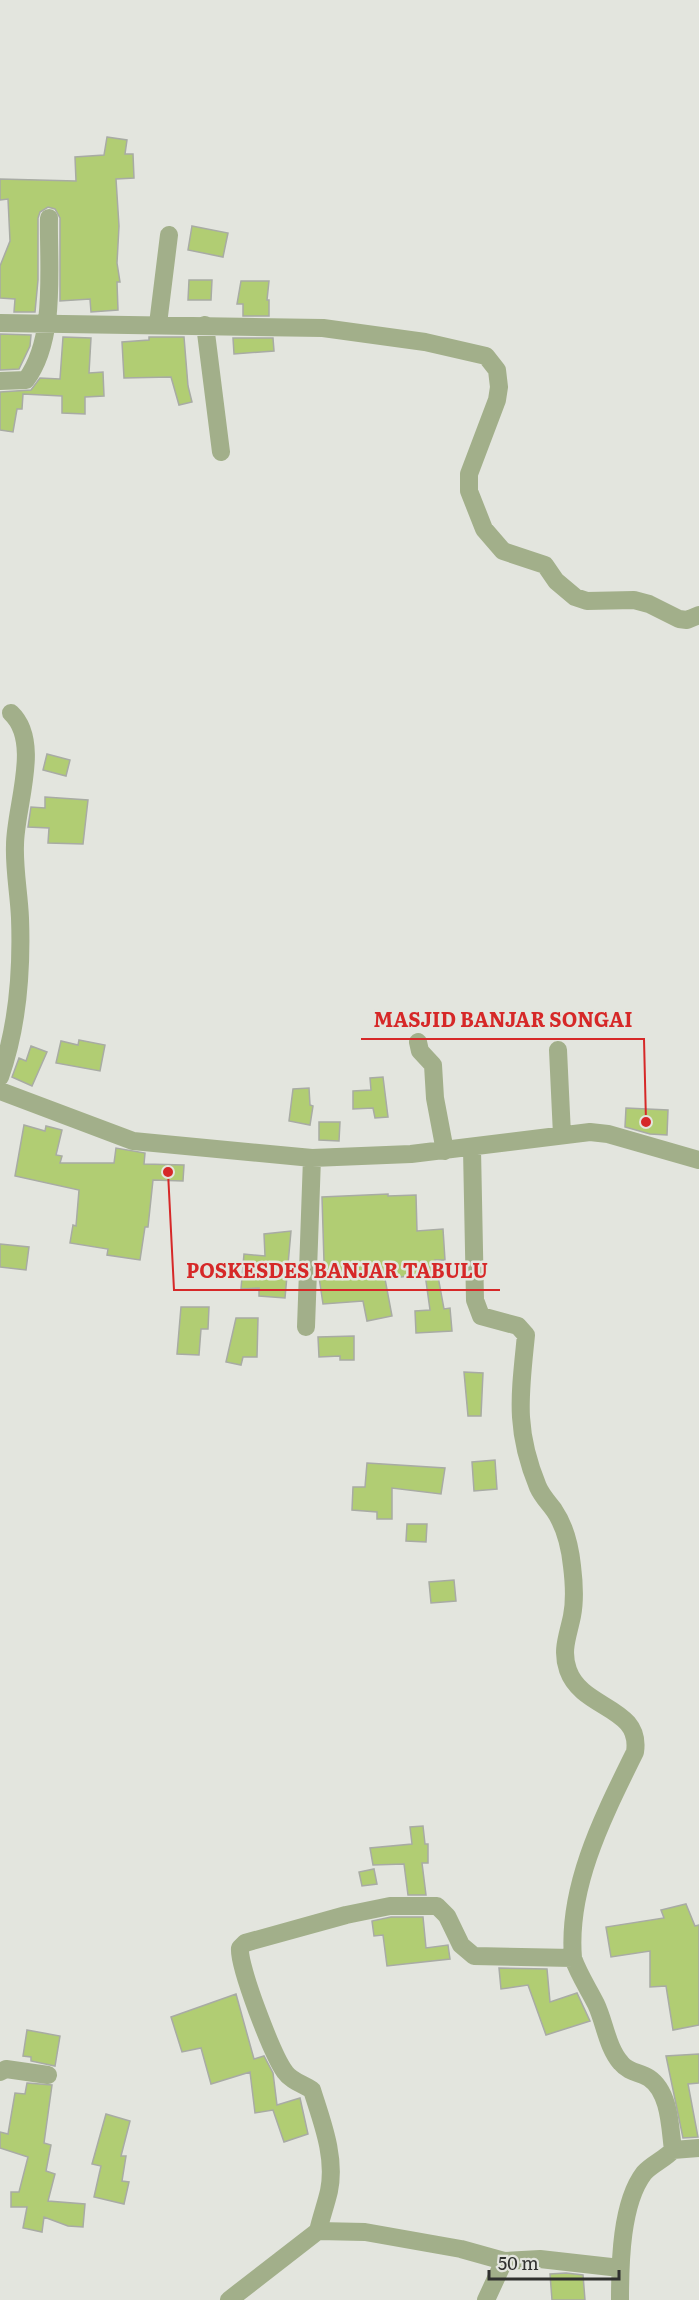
<svg xmlns="http://www.w3.org/2000/svg" width="699" height="2300" viewBox="0 0 699 2300" font-family="Literata,serif">
  <style>
    .building { fill: #b1cd73; stroke: #a8aba4; stroke-width: 1.5 }
    .lines { fill: none; stroke-linecap: round; stroke-linejoin: round }
    .street { stroke: #a2af8a; stroke-width: 18 }
    .leader { fill: none; stroke: #d62828; stroke-width: 2 }
    .callout-dot { fill: #d62828; stroke: #e3e5de; stroke-width: 2 }
    .callout-label { font-size: 20px; text-anchor: middle; font-weight: bold; fill: #d62828; stroke: #e3e5de; stroke-width: 5; stroke-linejoin: round; paint-order: stroke }
  </style>
  <rect width="100%" height="100%" fill="#e3e5de"/>
  <path class="building" d="M107 137 127 140 125 154H133L134 178 116 179 119 226 117 263 120 282H117L118 310 91 312 90 299 60 301V218L55 209 48 207 40 212 38 218V280L35 312H14L15 299 0 298V266L10 241 8 199 0 200V179L76 181 75 157 104 155Z
    M192 226 228 233 223 257 188 250Z
    M189 280H212L211 300H188Z
    M241 281H269L267 300H269V316H243V304H237Z
    M0 334 31 335 30 346 19 369 0 370Z
    M63 337 91 338 89 373 103 372 104 396 85 397V414L62 413V396L23 394 22 409H17L13 432 0 430V392L31 390 40 378 60 379Z
    M149 337H184L188 386 192 402 179 405 171 377 124 378 122 342 149 340Z
    M233 338H273L274 351 234 354Z
    M47 754 70 760 66 776 43 770Z
    M45 797 88 800 83 844 48 843 49 828 28 827 31 807 45 808Z
    M79 1040 105 1045 100 1071 56 1063 61 1041 78 1045Z
    M31 1046 47 1052 32 1086 12 1077 19 1058 26 1061Z
    M383 1077 388 1117 375 1118 373 1108 353 1109V1091L371 1090 370 1078Z
    M309 1088 310 1105 313 1106 310 1125 289 1121 293 1089Z
    M626 1108 668 1110 667 1135 650 1134 625 1127Z
    M319 1122H340L339 1141 319 1140Z
    M24 1125 45 1131 46 1126 62 1130 56 1155 62 1156 60 1163H114L116 1148 145 1153 144 1164 184 1165 183 1181 153 1180 148 1227H145L140 1260 107 1255 108 1249 70 1243 73 1225 76 1226 79 1190 15 1176Z
    M388 1194V1196L416 1195 417 1231 443 1229 445 1260H435L444 1309 450 1308 452 1331 416 1333 415 1311 430 1310 425 1274 385 1279 392 1316 367 1321 363 1301 323 1304 319 1277 320 1262H324L322 1197Z
    M291 1231 285 1298 259 1296V1288L241 1289 244 1254 265 1256 264 1234Z
    M0 1244 29 1247 26 1270 0 1267Z
    M181 1307H209L208 1329H201L199 1355 177 1354Z
    M236 1318H258L257 1357H243L241 1365 226 1362Z
    M354 1336V1360H340V1356L319 1357 318 1337Z
    M464 1372 483 1373 481 1416H468Z
    M495 1460 497 1489 474 1491 472 1462Z
    M367 1463 445 1468 441 1494 392 1488V1519H377V1512L352 1510 353 1487H365Z
    M407 1524H427L426 1542 406 1541Z
    M454 1580 456 1601 431 1603 429 1582Z
    M423 1826 425 1844H428V1863H422L426 1895H408L404 1864 373 1865 370 1848 412 1844 410 1827Z
    M374 1869 377 1884 362 1886 359 1872Z
    M686 1904 695 1926 699 1925V2025L673 2030 666 1986 650 1987V1951L611 1957 606 1927 664 1918 661 1910Z
    M391 1917H423L426 1948 448 1945 450 1959 387 1966 383 1935 374 1936 372 1921Z
    M499 1968 547 1969 550 2002 577 1993 590 2021 546 2035 528 1985 501 1989Z
    M236 1994 254 2059 264 2056 273 2073 277 2105 300 2098 308 2134 284 2142 273 2110 255 2113 250 2072 211 2084 201 2048 182 2052 171 2017Z
    M27 2030 60 2036 55 2066 31 2061V2057L23 2056Z
    M699 2054V2083L688 2084 698 2137 683 2138 666 2056Z
    M27 2083 52 2085 44 2143 51 2145 46 2171 55 2174 48 2201 85 2204 83 2227 68 2226 44 2217 42 2232 23 2228 27 2207H11V2192H19L28 2157 0 2148V2132L8 2134 15 2093 25 2094Z
    M106 2114 130 2121 121 2156H126L122 2181 129 2182 124 2204 94 2197 101 2166 92 2164Z
    M566 2273 583 2275 585 2300H552L550 2274Z"/>
  <g class="lines">
    <path class="street" d="M0 323 323 328 425 342 486 356 497 370 499 387 497 400 469 474V491L484 529 503 551 545 565 556 581 575 597 587 601 634 600 649 604 679 619 687 620 699 615
      M158 324 169 235
      M205 325 221 452
      M0 381 26 380C57 338 48 267 49 218
      M418 1042 420 1051 433 1065 435 1098 445 1151
      M558 1050 562 1135
      M0 1077C18 1026 22 973 20 918 19 894 14 869 15 845 15 807 42 742 11 713
      M0 1091 133 1141 312 1158
      M472 1149 475 1300 481 1316 518 1326 526 1335C520 1395 514 1429 538 1487 542 1496 548 1502 554 1510 565 1526 570 1547 572 1566 574 1582 575 1601 572 1616 568 1636 561 1650 568 1670 582 1710 642 1706 635 1752 604 1815 567 1886 573 1958
      M306 1327 312 1158 411 1154 590 1132 608 1134 699 1160
      M0 2072 6 2069 48 2075
      M673 2150 699 2148
      M318 2231C321 2218 326 2204 329 2191 336 2157 322 2122 312 2090 303 2084 291 2081 285 2072 273 2056 238 1966 240 1948L245 1943 346 1915 390 1906H437L447 1916 461 1945 474 1956 573 1958C579 1975 588 1988 596 2004 605 2023 607 2047 621 2063 629 2073 640 2072 649 2078 670 2092 670 2128 673 2150 665 2159 652 2164 644 2173 621 2203 620 2263 620 2300
      M229 2300 318 2231 365 2232 461 2249 504 2261 540 2259 620 2268
      M486 2300 504 2261"/>
  </g>
  <path class="leader" d="M646 1122L644 1039H361M168 1172L174 1290H500"/>
  <g class="callout-dot">
    <circle cx="646" cy="1122" r="6"/>
    <circle cx="168" cy="1172" r="6"/>
  </g>
  <g class="callout-label">
    <text x="503" y="1027">MASJID BANJAR SONGAI</text>
    <text x="337" y="1278">POSKESDES BANJAR TABULU</text>
  </g>
  <path d="M489 2270v9h130v-9" fill="none" stroke="#30312f" stroke-width="3"/>
  <text x="498" y="2270" font-size="18" fill="#30312f" stroke="#e3e5de" stroke-width="4.5" paint-order="stroke">50 m</text>
</svg>
